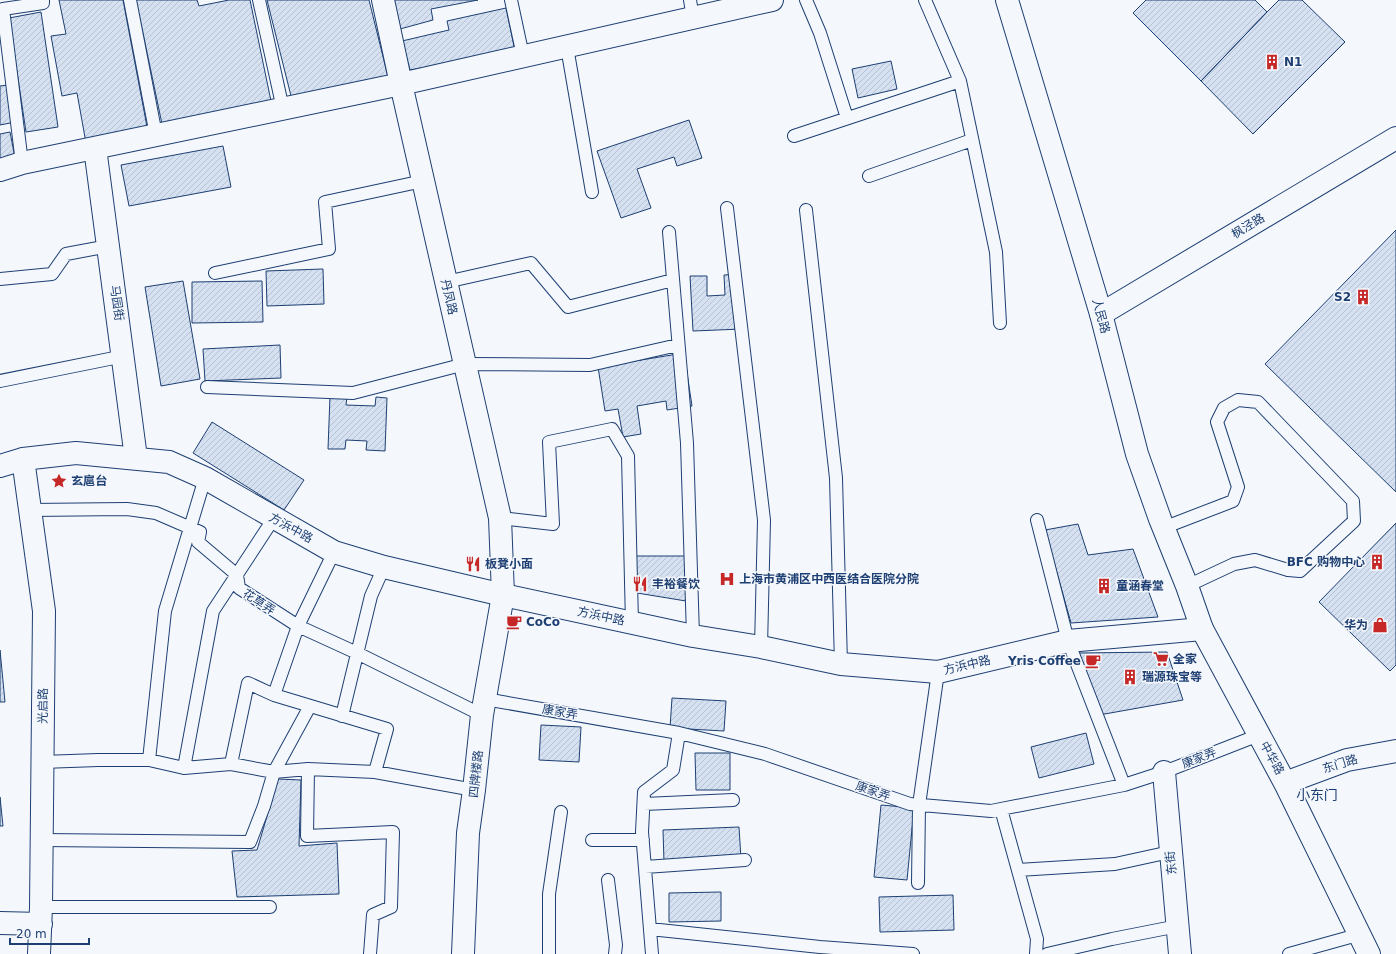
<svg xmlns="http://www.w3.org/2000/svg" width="1396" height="954" viewBox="0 0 1396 954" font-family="'DejaVu Sans','Noto Sans SC',sans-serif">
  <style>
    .building { fill: url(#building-hatch); stroke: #1d3f73 }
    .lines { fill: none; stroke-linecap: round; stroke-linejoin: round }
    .lane-casing { stroke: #1d3f73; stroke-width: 14 }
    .street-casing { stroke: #1d3f73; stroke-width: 24 }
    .secondary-casing { stroke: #1d3f73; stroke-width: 24 }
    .lane { stroke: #f4f7fb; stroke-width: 12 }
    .street { stroke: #f4f7fb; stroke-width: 22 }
    .secondary { stroke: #f4f7fb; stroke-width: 22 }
    .labels { text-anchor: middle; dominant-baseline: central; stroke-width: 3; stroke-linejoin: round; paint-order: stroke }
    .poi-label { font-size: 12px; font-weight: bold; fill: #1d3f73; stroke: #f4f7fb; text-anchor: start }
    .street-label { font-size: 12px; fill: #1d3f73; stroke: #f4f7fb }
    .quarter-label { font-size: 14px; fill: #1d3f73; stroke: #f4f7fb }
  </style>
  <defs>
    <pattern id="building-hatch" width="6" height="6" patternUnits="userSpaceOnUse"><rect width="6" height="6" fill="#d5e0f0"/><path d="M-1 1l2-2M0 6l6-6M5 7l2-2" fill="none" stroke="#b6c1d1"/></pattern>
  </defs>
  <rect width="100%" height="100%" fill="#f4f7fb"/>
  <path class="building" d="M59 0H123L148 132 86 143 77 93 62 96 51 36 66 34Z
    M136 0H197L199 6 229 0H250L271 101 162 124Z
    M267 0H369L388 77 292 100Z
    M393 0H478L431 9 433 20 400 29Z
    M1146 0H1255L1267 12 1201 81 1133 13Z
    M1279 0H1302L1345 42 1253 134 1201 81 1267 12Z
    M506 8 515 51 410 70 402 41 449 30 447 21Z
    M41 12 58 127 26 132 9 18Z
    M891 61 897 89 858 98 852 69Z
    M8 85 15 122 0 125V86Z
    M689 120 702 158 677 166 674 157 637 169 651 208 621 218 597 151Z
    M10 132 16 163 0 166V134Z
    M223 146 231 187 129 206 121 165Z
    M1396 230V492L1265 364Z
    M323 269 324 304 267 306 266 271Z
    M740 274 742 329 693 331 690 276H707V296L725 295 724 275Z
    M183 281 200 379 161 386 145 287Z
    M262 281 263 322 192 323V282Z
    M280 345 281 378 205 381 203 349Z
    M684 353 692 406 667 410 666 401 637 406 641 434 623 437 618 409 605 411 598 367Z
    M330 396H347L346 405 375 406 376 397 387 398 385 451 366 450 367 441 346 440 345 449H328Z
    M212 422 304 480 284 510 193 453Z
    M1396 523V665L1390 671 1319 602Z
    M1078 524 1088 555 1133 549 1158 617 1071 623 1045 530Z
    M630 556H691L692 602 631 592Z
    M0 650 5 702H0Z
    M1167 652 1183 700 1099 715 1077 653Z
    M672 698 726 701 724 731 670 728Z
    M541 725 581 727 579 762 539 760Z
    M1086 733 1094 764 1039 778 1031 747Z
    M695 753H730V790H696Z
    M278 779 301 780 299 846 337 843 339 894 237 897 232 851 257 850Z
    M0 797 3 826H0Z
    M881 805 914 808 907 880 874 877Z
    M739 827 741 859 664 862 663 830Z
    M721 892V921L669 922V893Z
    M953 895 954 930 880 932 879 897Z"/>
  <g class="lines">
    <defs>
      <path id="lane" d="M130 0 156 135
        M259 0 283 109
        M511 0 523 56
        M690 0 693 18
        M806 0 820 33 847 118
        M925 0 960 81 996 252 1000 323
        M567 47 592 192
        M794 136 960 81
        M22 163 3 9 43 3V0
        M869 176 972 140
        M727 208 764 520 761 647
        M806 210 836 478 841 664
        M669 232 687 443 693 636
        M215 273 329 249 325 202 423 181
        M0 279 52 274 66 254 109 246
        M446 282 531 263 568 307 673 280
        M0 381 124 356
        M207 387 353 393 465 364 590 365 678 345
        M29 510 127 509 156 513 200 532 198 542 237 575 239 588 298 626 357 653 482 715
        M500 518 553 524 549 442 612 429 628 456 632 623
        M1037 520 1068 641 1124 785
        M1163 528 1233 501 1238 487 1217 422 1224 408 1238 400 1258 402 1353 501 1354 521 1300 571 1288 570 1255 560 1234 564 1187 586
        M274 695 387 729 375 772
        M485 699 679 733 765 754 910 804 991 811 1124 785 1164 772 1259 735
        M342 716 371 596 384 567
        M149 760 165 611 205 478
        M42 762 98 760H149L184 768 231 764 274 772 308 769 307 836 393 832 391 907 373 915 370 954
        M231 764 248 683 274 695 298 626 334 552
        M184 768 213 611 274 518
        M308 769 375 772 474 790
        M644 804 733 800
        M1001 809 1037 939 1036 954
        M42 840 250 842 264 806 274 772 310 706
        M592 840H643
        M645 867 745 860
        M1018 870 1115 864 1170 852
        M608 880 616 945 615 954
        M918 883 919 805 938 672
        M41 907H270
        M650 929 820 947 913 954
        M549 954V894L561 812
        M652 954 642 832 644 792 673 770 679 733
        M1047 954 1112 939 1178 926
        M1289 954 1361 934"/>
      <path id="street" d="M383 0 401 84 500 518 503 595 482 715 474 790 468 833 463 954
        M95 148 136 458
        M0 170 22 163 401 84 772 0
        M1101 314 1396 138
        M23 459 44 611 41 907 39 954
        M0 466 23 459 76 453 169 462 205 478 334 552 384 567 503 595 693 636 761 647 841 664 938 672 1068 641 1202 629
        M1164 772 1180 954
        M0 923 41 924"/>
      <path id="secondary" d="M1007 0 1101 314 1137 454 1160 519 1187 586 1202 629 1285 783 1369 954
        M1285 783 1347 760 1396 751"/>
    </defs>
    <use href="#lane" class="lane-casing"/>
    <use href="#street" class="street-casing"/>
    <use href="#secondary" class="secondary-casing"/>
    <use href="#lane" class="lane"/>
    <use href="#street" class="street"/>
    <use href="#secondary" class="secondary"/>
  </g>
  <defs>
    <symbol id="building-bare" viewBox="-9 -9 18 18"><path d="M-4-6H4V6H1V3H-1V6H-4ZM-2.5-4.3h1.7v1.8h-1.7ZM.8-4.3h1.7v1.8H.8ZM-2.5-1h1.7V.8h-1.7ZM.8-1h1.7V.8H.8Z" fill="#c62828" stroke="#f4f7fb" stroke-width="2.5" paint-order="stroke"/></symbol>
    <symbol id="sight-bare" viewBox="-9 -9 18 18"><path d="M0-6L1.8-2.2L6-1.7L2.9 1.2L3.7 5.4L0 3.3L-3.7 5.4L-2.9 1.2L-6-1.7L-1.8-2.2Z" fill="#c62828" stroke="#f4f7fb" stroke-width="2.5" paint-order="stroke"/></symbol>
    <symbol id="restaurant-bare" viewBox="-9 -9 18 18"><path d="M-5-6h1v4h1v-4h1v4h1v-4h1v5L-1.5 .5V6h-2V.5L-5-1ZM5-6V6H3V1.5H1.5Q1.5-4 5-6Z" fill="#c62828" stroke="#f4f7fb" stroke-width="2.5" paint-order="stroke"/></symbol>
    <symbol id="hospital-bare" viewBox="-9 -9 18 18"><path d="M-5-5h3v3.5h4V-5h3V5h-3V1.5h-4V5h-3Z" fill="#c62828" stroke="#f4f7fb" stroke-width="2.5" paint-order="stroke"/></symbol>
    <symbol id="cafe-bare" viewBox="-9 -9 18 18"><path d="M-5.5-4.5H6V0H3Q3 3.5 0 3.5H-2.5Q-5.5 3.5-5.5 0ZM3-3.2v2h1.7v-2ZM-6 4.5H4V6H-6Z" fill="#c62828" stroke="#f4f7fb" stroke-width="2.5" paint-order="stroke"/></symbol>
    <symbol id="shop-bare" viewBox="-9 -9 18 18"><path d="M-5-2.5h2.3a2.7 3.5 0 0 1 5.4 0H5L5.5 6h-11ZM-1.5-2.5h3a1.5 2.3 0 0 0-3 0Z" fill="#c62828" stroke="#f4f7fb" stroke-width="2.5" paint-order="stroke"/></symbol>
    <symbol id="supermarket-bare" viewBox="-9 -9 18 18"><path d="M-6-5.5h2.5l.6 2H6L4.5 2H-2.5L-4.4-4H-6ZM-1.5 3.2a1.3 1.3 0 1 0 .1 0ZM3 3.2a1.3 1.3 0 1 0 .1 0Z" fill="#c62828" stroke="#f4f7fb" stroke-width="2.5" paint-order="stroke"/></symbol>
  </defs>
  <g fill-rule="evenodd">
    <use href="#building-bare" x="1261" y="51" width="22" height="22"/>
    <use href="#building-bare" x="1352" y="286" width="22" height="22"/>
    <use href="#sight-bare" x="48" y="470" width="22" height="22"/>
    <use href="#building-bare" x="1366" y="551" width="22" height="22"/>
    <use href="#restaurant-bare" x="462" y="553" width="22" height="22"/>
    <use href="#hospital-bare" x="716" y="568" width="22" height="22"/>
    <use href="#restaurant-bare" x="629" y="573" width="22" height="22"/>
    <use href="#building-bare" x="1093" y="575" width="22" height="22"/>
    <use href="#cafe-bare" x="503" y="611" width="22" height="22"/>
    <use href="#shop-bare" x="1369" y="614" width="22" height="22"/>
    <use href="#supermarket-bare" x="1150" y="648" width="22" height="22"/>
    <use href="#cafe-bare" x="1082" y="650" width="22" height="22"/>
    <use href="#building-bare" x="1119" y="666" width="22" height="22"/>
  </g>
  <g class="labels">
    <g class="poi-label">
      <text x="1284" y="62">N1</text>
      <text x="1351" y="297" text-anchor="end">S2</text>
      <text x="71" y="481">玄扈台</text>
      <text x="1365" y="562" text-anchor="end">BFC 购物中心</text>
      <text x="485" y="564">板凳小面</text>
      <text x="739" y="579">上海市黄浦区中西医结合医院分院</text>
      <text x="652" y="584">丰裕餐饮</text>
      <text x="1116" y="586">童涵春堂</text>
      <text x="526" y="622">CoCo</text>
      <text x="1368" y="625" text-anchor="end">华为</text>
      <text x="1173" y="659">全家</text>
      <text x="1081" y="661" text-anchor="end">Yris Coffee</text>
      <text x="1142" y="677">瑞源珠宝等</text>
    </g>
    <g class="street-label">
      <text transform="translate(1248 226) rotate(-31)">枫泾路</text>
      <text transform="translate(449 297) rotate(77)">丹凤路</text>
      <text transform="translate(117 303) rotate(82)">马园街</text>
      <text transform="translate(1101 316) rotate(75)">人民路</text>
      <text transform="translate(291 528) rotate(29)">方浜中路</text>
      <text transform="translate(259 602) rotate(33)">花草弄</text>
      <text transform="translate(601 616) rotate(12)">方浜中路</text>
      <text transform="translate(967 665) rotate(-13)">方浜中路</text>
      <text transform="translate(43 706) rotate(-89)">光启路</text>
      <text transform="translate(560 712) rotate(10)">康家弄</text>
      <text transform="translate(1199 758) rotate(-21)">康家弄</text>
      <text transform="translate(1272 758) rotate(61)">中华路</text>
      <text transform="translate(1340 764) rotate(-17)">东门路</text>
      <text transform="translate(476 774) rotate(-84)">四牌楼路</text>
      <text transform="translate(873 791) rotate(19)">康家弄</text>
      <text transform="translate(1171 863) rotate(-96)">东街</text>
    </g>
    <g class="quarter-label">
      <text x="1317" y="795">小东门</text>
    </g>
  </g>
  <path d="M10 938v6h79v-6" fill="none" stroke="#1d3f73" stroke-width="2"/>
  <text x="16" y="938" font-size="12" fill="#1d3f73" stroke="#f4f7fb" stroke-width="3" paint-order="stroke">20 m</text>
</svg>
